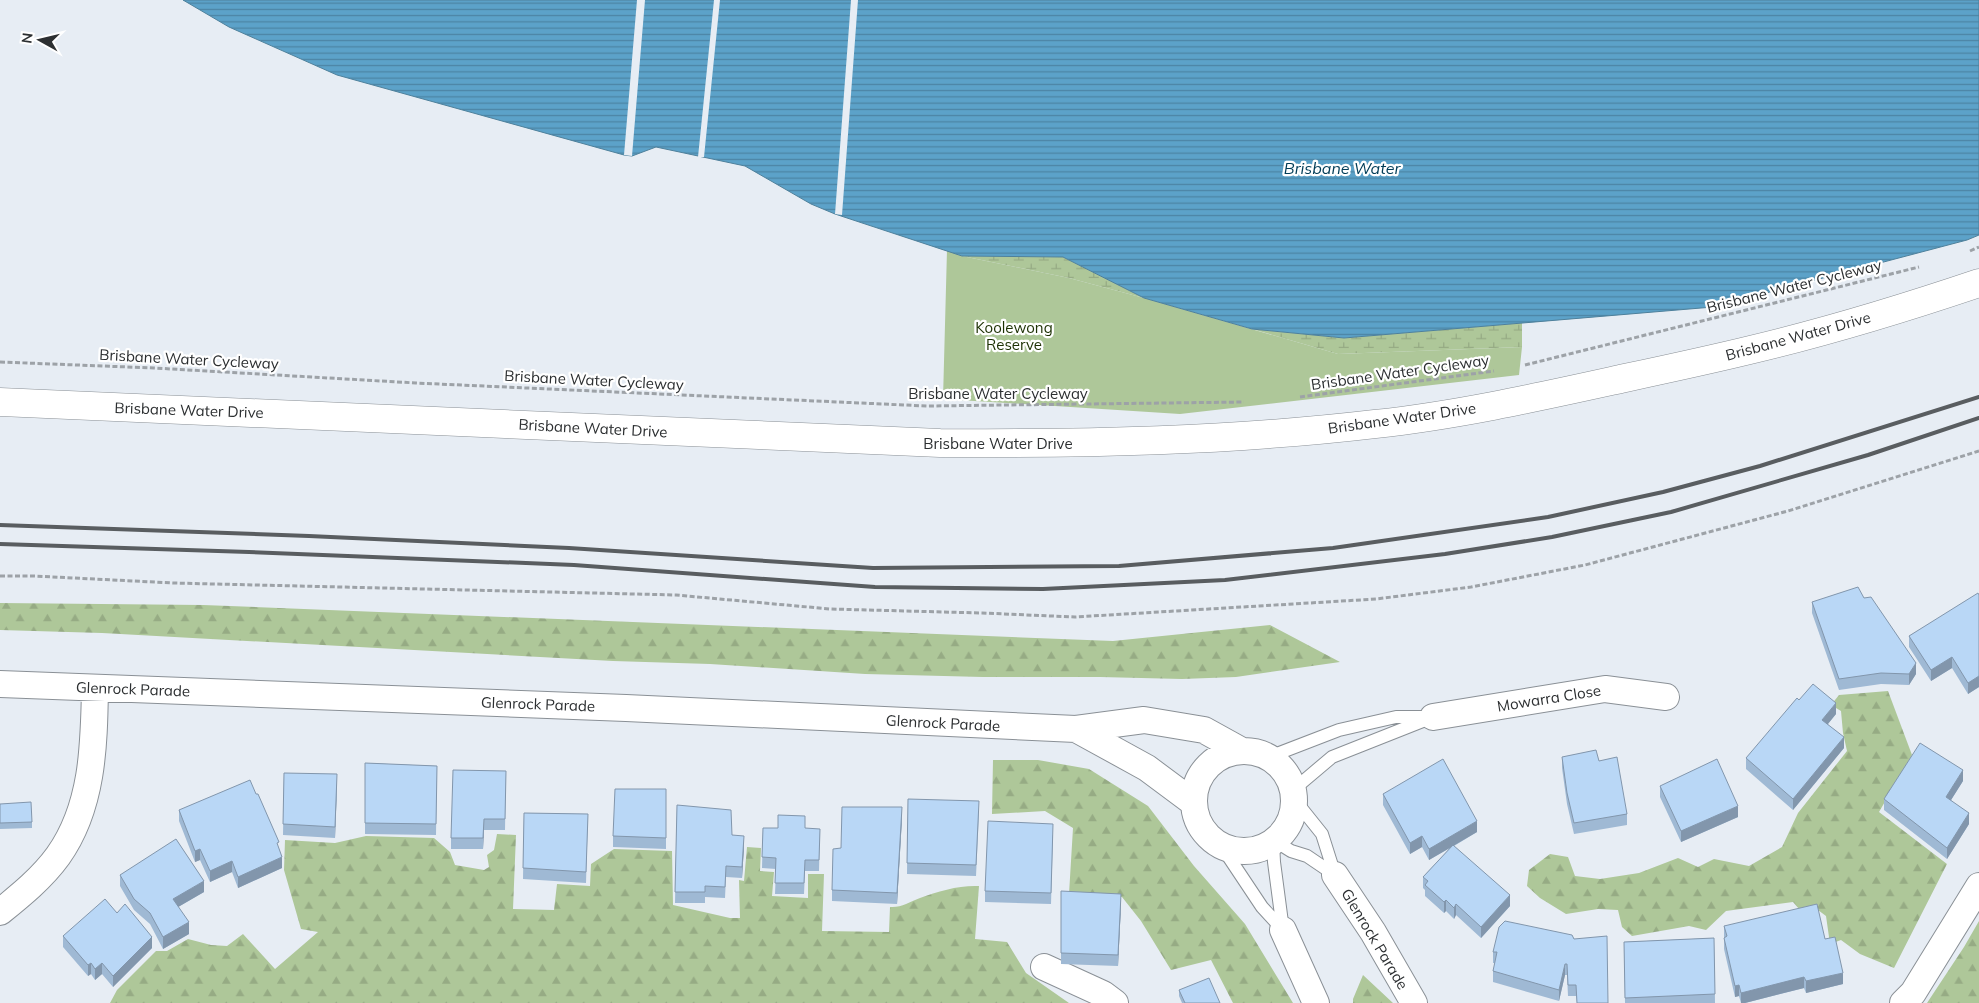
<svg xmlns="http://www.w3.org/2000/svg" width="1979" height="1003" viewBox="0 0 1979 1003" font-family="Mulish,sans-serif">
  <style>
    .forest { fill: url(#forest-firs) }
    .wetland { fill: url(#wetland-marsh) }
    .green { fill: #aec799 }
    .water { fill: url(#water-rules); stroke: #4e809b }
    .pier { fill: #e7edf4 }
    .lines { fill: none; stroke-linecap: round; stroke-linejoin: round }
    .service-casing { stroke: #8a9096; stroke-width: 14 }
    .minor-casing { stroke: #8a9096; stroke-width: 28 }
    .secondary-casing { stroke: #8a9096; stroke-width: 29 }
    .path { stroke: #9da2a7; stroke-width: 3; stroke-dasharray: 5 2.5; stroke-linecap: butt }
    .service { stroke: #fff; stroke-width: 12 }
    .minor { stroke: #fff; stroke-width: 26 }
    .secondary { stroke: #fff; stroke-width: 28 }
    .rail { stroke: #595d60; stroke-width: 4 }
    .wall { fill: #9fb9d4 }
    .shaded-wall { fill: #8296ac }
    .building { fill: #b9d7f6; stroke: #8296ac }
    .labels { text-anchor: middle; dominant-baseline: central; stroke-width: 4.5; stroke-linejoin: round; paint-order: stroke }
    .street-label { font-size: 15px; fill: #2c2f31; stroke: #fff }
    .park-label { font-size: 15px; fill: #1c3003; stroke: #fff }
    .water-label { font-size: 16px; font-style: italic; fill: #003c57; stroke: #fff }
  </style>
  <defs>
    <pattern id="forest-firs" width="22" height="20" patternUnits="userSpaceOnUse" patternTransform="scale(1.25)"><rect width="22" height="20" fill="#aec799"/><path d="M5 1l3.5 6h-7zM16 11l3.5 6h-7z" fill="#96ab84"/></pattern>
    <pattern id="wetland-marsh" width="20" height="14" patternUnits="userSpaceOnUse" patternTransform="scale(1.25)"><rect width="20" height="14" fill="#aec799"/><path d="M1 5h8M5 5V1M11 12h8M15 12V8" fill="none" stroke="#96ab84"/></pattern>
    <pattern id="water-rules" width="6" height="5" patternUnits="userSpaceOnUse" patternTransform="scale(1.25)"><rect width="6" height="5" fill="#5ca2c9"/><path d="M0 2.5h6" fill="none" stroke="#4c84a4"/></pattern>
  </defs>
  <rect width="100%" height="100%" fill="#e7edf4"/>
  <path class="forest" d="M0 603 203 605 1113 641 1270 625 1340 662 1236 677 1182 679 1100 677H983L865 674 710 664 613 661 102 633 0 630Z
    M1888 691 1912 755 1879 812 1947 864 1894 968 1860 954 1841 940 1830 944 1826 916 1818 910H1800L1793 902 1726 911 1706 930 1689 926 1632 936 1622 927 1618 910 1598 909 1566 914 1540 898 1527 886 1529 870 1550 854 1568 857 1575 876 1600 879 1639 873 1678 858 1698 867 1714 859 1749 866 1782 847 1798 813 1847 751 1843 733 1841 711 1831 705 1839 695Z
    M993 760H1038L1089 769 1148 806 1194 866 1245 924 1293 1003H1233L1211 960 1171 970 1141 921 1122 897 1069 894 1073 828 1045 811 992 814Z
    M497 834 516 835 513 909 554 910 557 884 590 886 591 864 614 849 672 851 673 905 730 918H740L739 880 744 881 747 847 761 848 760 871 774 872 772 896 808 898V874H824L822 931 889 932 890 907C901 908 909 902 920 898 938 891 960 885 979 886L975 939 1007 942 1026 973 1069 1003H110L117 990 156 951H167L188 939 211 945 227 946 243 934 275 969 318 932 301 929 284 870 285 840 335 843 366 836 434 838 450 852 455 865 484 870 489 867 487 855 494 850Z
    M1979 921V1003H1927L1964 947Z
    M1363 975 1393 1003H1353V999Z"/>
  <path class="wetland" d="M962 256 1063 257 1144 298 1069 278Z
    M1522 323V347L1338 354 1252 329 1344 338Z"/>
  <path class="green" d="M947 250 962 256 1069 278 1144 298 1338 354 1522 347 1519 375 1180 414 943 399Z"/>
  <path class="water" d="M183 0H1979V235L1967 240 1713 307 1344 338 1252 329 1144 298 1063 257 962 256 835 214 811 204 745 166 656 147 632 156 624 155 337 75 229 27Z"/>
  <path class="pier" d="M637 0H645L632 156 624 155Z
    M714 0H720L704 157H698Z
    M851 0H858L842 215 835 214Z"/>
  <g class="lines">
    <defs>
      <path id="service" d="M1269 757 1339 730 1396 717H1433
        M1293 790 1332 757 1428 719
        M1294 799 1322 834 1335 875
        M1275 841 1291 851 1307 856 1335 875
        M1273 842 1274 862 1283 930
        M1222 847 1262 907 1283 930"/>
      <path id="minor" d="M0 684 626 708 1076 729 1144 720 1204 730 1242 751
        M1433 717 1605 689 1666 697
        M1076 729 1147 768 1194 803
        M1194 801a50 50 0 1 1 100 0a50 50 0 1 1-100 0Z
        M1335 875 1373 932 1414 1003
        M0 912C21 895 42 878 58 856 93 807 94 746 95 688
        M1283 930 1316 1003
        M1044 967 1103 994 1115 1003
        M1903 1003 1913 993 1979 886"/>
      <path id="secondary" d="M0 402 940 443C1086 444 1230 441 1375 424 1459 415 1543 396 1625 378 1667 369 1709 360 1750 350 1826 332 1905 308 1979 283"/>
    </defs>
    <use href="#service" class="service-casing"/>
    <use href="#minor" class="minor-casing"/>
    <use href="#secondary" class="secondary-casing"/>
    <path class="path" d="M1970 251 1979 247
      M0 362 154 368 416 383 927 406 1244 402
      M1525 365 1919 267
      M1300 397 1494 371
      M0 576H33L173 583 676 595 830 609 982 613 1075 617 1376 599 1471 587 1585 565 1788 511 1979 451"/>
    <use href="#service" class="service"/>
    <use href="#minor" class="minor"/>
    <use href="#secondary" class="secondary"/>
    <path class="rail" d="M0 525 309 536 569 548 873 568 1119 566 1333 548 1548 517 1663 492 1760 466 1979 397
      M0 544 249 552 574 565 875 587 1043 589 1225 580 1445 554 1552 537 1671 512 1868 455 1979 418"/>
  </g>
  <path class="wall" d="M1979 595V687L1968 694 1952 668 1931 681 1909 647V636Z
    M1864 598 1916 674 1909 685 1881 684 1839 690 1812 613V602Z
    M1799 700 1836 714 1828 724 1844 748 1793 810 1746 769V758Z
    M1562 757 1599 761 1627 814V825L1574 834 1567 804 1562 768Z
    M365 763 437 766 436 835 365 834Z
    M506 771 505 830H484L483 849H451V838Z
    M284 773 337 785 335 838 283 835Z
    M1963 781 1951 800 1969 824 1947 859 1884 810V799Z
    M1660 786 1738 817 1681 842 1660 797Z
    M666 789V849L613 847V836Z
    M1383 794 1477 832 1454 846 1510 906 1481 938 1456 915 1454 919 1446 911 1444 913 1425 896V890L1423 888V877L1450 848 1429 860 1422 847 1410 854 1383 805Z
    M908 799 979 812 976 876 907 874Z
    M0 804 32 822V828L0 829Z
    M677 805 732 835 744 847 742 878 726 877 725 898 705 897V903H675Z
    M179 810 279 850 282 868 238 888 232 872 210 882 200 860 195 862 179 821Z
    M524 813 588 814 586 883 523 879Z
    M902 818 897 904 832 901V890L841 848Z
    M763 828 820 829 819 871H805L804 894H775L776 869 762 868Z
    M1053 835 1051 904 985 902V891Z
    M120 875 204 892 178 907 189 934 163 949 150 924 134 910 120 886Z
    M1061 891 1121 905 1118 966 1061 964Z
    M117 913 152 948 113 987 102 974 95 980 91 974 88 976 63 947V936Z
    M1724 926 1825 939 1843 984 1806 993 1804 988 1745 1003H1741L1739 996 1735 997 1724 949Z
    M1572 935 1608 1003H1577L1576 996H1568L1567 975H1565L1559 1001 1493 982V971L1495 963H1493V952Z
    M1714 938 1715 1003H1625L1624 942Z
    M1179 990 1220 1003H1182L1179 996Z"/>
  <path class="shaded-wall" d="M1952 657V668L1931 681V670Z
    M1916 663V674L1909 685V674Z
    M1979 676V687L1968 694V683Z
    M1836 703V714L1822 731V720Z
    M1844 737V748L1793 810V799Z
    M1963 770V781L1946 808V797Z
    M337 774V785L335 838V827Z
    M1738 806V817L1681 842V831Z
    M902 807V818L897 904V893Z
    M1969 813V824L1947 859V848Z
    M484 819V830L483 849V838Z
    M1477 821V832L1429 860V849Z
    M744 836V847L742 878V867Z
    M1422 836V847L1410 854V843Z
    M200 849V860L195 862V851Z
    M282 857V868L238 888V877Z
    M232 861V872L210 882V871Z
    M204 881V892L173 910V899Z
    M1121 894V905L1118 966V955Z
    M1510 895V906L1481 938V927Z
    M1446 900V911L1444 913V902Z
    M1456 904V915L1454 919V908Z
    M189 922V934L163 949V937Z
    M152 937V948L113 987V976Z
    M91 963V974L88 976V965Z
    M102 963V974L95 980V969Z
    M1565 964V975L1559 1001V990Z
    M1843 973V984L1806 993V981Z
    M1804 977V988L1745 1003H1741V993Z
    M1739 985V996L1735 997V986Z"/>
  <path class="building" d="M1858 587 1864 598 1871 597 1916 663 1909 674 1881 673 1839 679 1812 602Z
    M1978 593 1979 595V676L1968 683 1952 657 1931 670 1909 636Z
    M1813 684 1836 703 1822 720 1844 737 1793 799 1746 758 1797 698 1799 700Z
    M1920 743 1963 770 1946 797 1969 813 1947 848 1884 799Z
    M1596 750 1599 761 1617 757 1627 814 1574 823 1567 793 1562 757Z
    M1443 759 1477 821 1429 849 1422 836 1410 843 1383 794Z
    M1717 759 1738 806 1681 831 1660 786Z
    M365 763 437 766 436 824 365 823Z
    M453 770 506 771 505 819H484L483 838H451Z
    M284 773 337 774 335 827 283 824Z
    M250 780 256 794H258L279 842 277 843 282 857 238 877 232 861 210 871 200 849 195 851 179 810Z
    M615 789H666V838L613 836Z
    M908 799 979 801 976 865 907 863Z
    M31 802 32 822 0 823V804Z
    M677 805 731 810 732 835 744 836 742 867 726 866 725 887 705 886V892H675Z
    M842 807H902L897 893 832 890 833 849 841 848Z
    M524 813 588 814 586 872 523 868Z
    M778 815 805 816V828L820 829 819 860H805L804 883H775L776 858 762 857 763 828H778Z
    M988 821 1053 824 1051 893 985 891Z
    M176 839 204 881 173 899 189 922 163 937 150 913 134 899 120 875Z
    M1453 845 1510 895 1481 927 1456 904 1454 908 1446 900 1444 902 1425 885 1428 881 1423 877Z
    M1061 891 1121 894 1118 955 1061 953Z
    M105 899 117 913 125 904 152 937 113 976 102 963 95 969 91 963 88 965 63 936Z
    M1817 904 1825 939 1835 937 1843 973 1806 981 1804 977 1741 993 1739 985 1735 986 1724 938 1727 936 1724 926Z
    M1505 921 1572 935 1574 939 1607 936 1608 1003H1577L1576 985H1568L1567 964H1565L1559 990 1493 971 1497 952H1493L1499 927Z
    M1714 938 1715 994 1625 998 1624 942Z
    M1209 978 1220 1003H1185L1179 990Z"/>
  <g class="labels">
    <g class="street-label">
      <text transform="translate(1794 286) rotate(-14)">Brisbane Water Cycleway</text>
      <text transform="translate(1798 336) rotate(-15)">Brisbane Water Drive</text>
      <text transform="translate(189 359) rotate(3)">Brisbane Water Cycleway</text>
      <text transform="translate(1400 372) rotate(-8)">Brisbane Water Cycleway</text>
      <text transform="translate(594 380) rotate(3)">Brisbane Water Cycleway</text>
      <text x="998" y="393">Brisbane Water Cycleway</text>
      <text transform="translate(189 410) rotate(2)">Brisbane Water Drive</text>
      <text transform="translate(1402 418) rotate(-8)">Brisbane Water Drive</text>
      <text transform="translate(593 428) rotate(3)">Brisbane Water Drive</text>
      <text x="998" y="443">Brisbane Water Drive</text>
      <text transform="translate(133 689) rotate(2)">Glenrock Parade</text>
      <text transform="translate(1549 698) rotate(-9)">Mowarra Close</text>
      <text transform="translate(538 704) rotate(2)">Glenrock Parade</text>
      <text transform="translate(943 723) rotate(3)">Glenrock Parade</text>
      <text transform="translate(1375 939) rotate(59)">Glenrock Parade</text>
    </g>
    <g class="park-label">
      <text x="1014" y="327">Koolewong<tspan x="1014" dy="17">Reserve</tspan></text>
    </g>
    <g class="water-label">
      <text x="1342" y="168">Brisbane Water</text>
    </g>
  </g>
  <g transform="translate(40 40) rotate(278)" stroke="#ffffff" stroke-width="4" paint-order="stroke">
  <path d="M0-4L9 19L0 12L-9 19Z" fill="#2c2f31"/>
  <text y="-8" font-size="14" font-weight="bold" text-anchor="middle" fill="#2c2f31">N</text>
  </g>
</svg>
